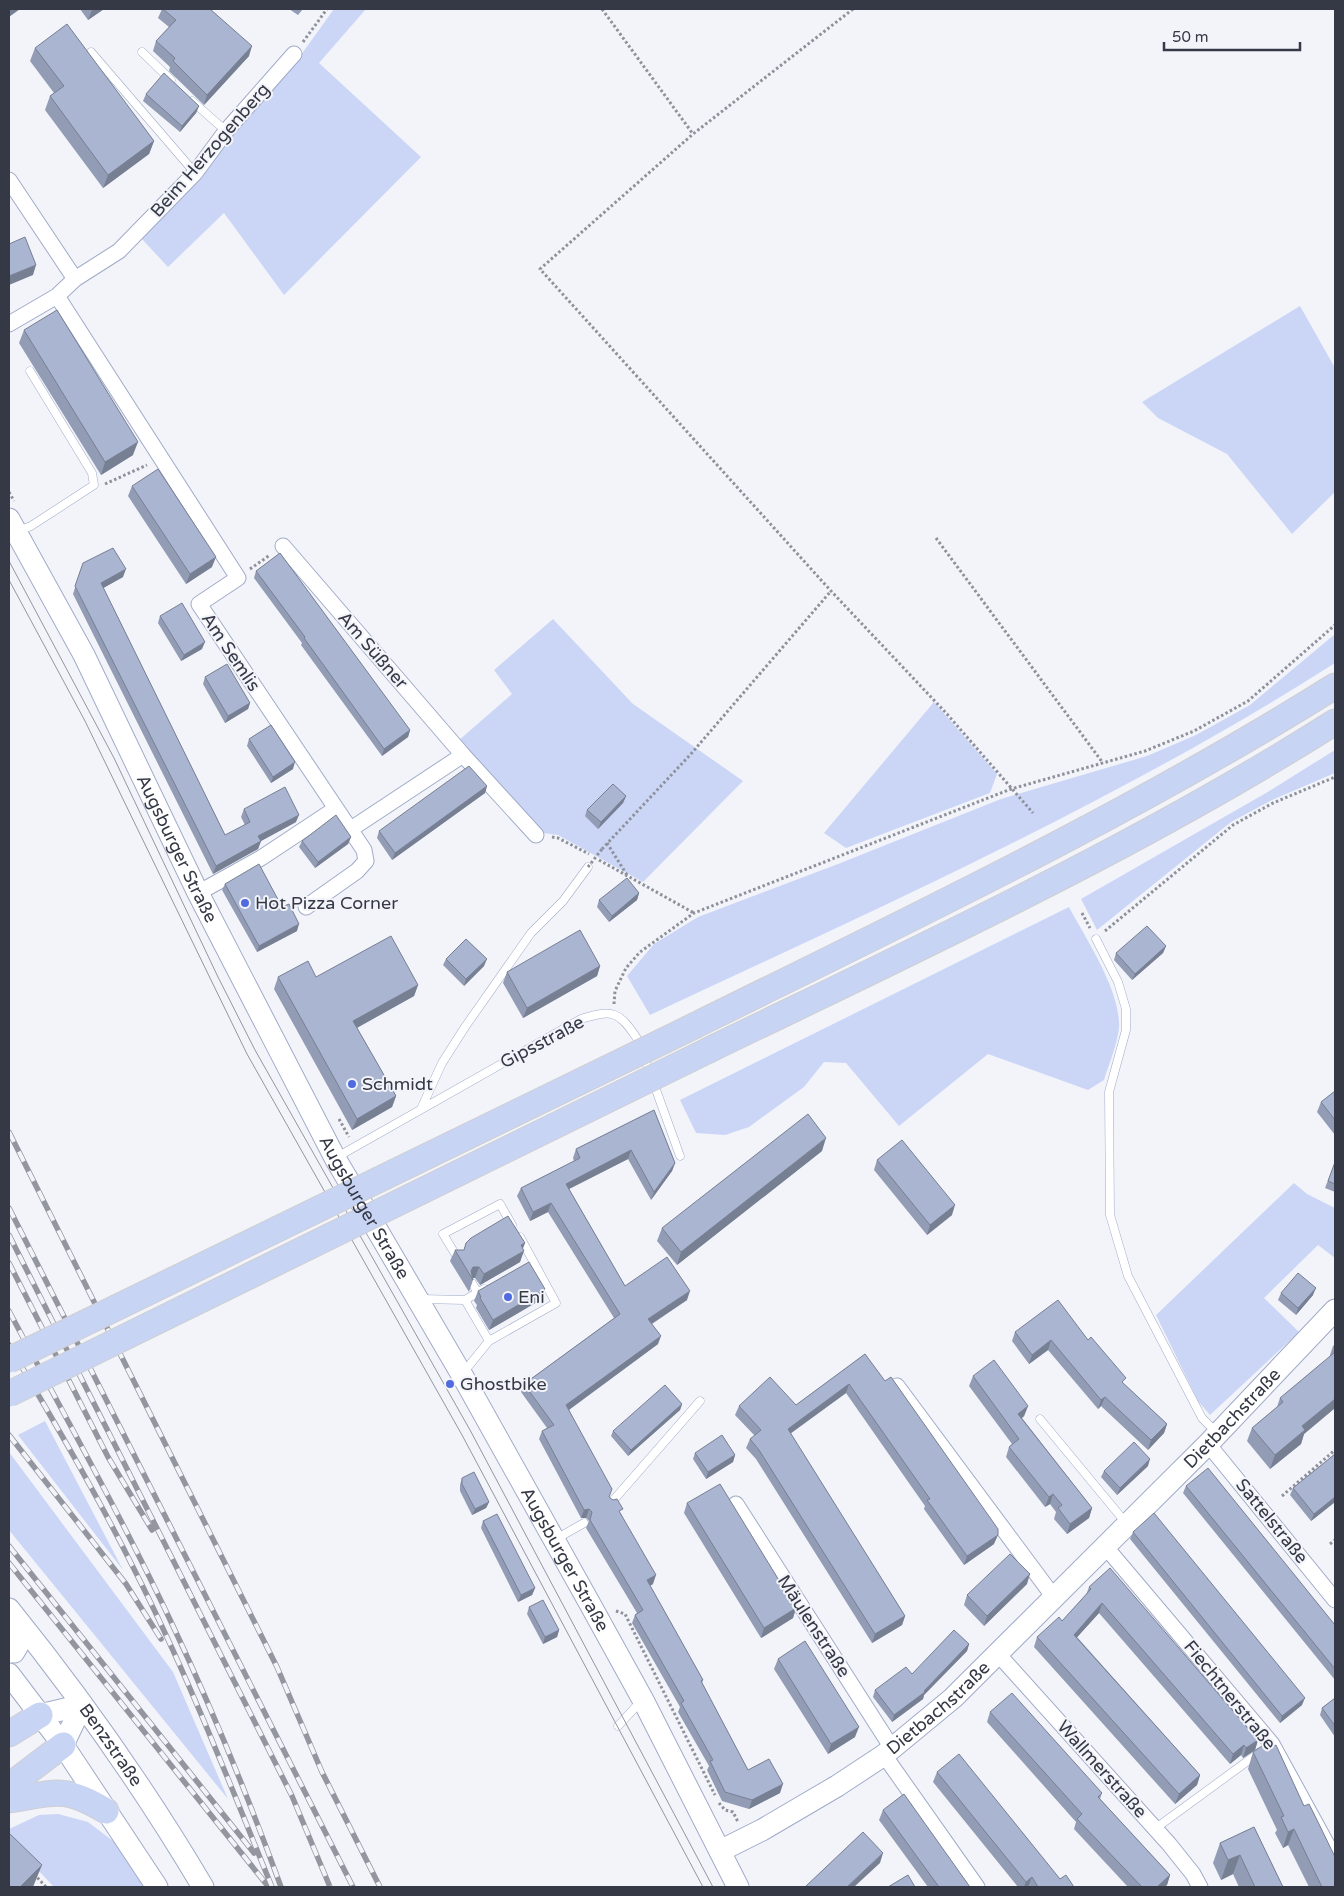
<svg xmlns="http://www.w3.org/2000/svg" width="1344" height="1896" viewBox="0 0 1344 1896" font-family="'Varela Round',sans-serif">
  <style>
    .green { fill: #cbd6f7 }
    .lines { fill: none; stroke-linecap: round; stroke-linejoin: round }
    .service-casing { stroke: #a0abc8; stroke-width: 9 }
    .minor-casing { stroke: #a0abc8; stroke-width: 17 }
    .secondary-casing { stroke: #a0abc8; stroke-width: 23 }
    .trunk-casing { stroke: #cfcfd2; stroke-width: 27 }
    .path { stroke: #8e919a; stroke-width: 3; stroke-dasharray: 2.5 2.5; stroke-linecap: butt }
    .service { stroke: #fff; stroke-width: 8 }
    .minor { stroke: #fff; stroke-width: 15 }
    .secondary { stroke: #fff; stroke-width: 21 }
    .trunk { stroke: #c8d4f4; stroke-width: 25 }
    .tram { stroke: #93969f; stroke-width: 1 }
    .rail-casing { stroke: #93969f; stroke-width: 5.5 }
    .rail { stroke: #f2f4fa; stroke-width: 4; stroke-dasharray: 11; stroke-linecap: butt }
    .trunk-bridge-casing { stroke: #cfcfd2; stroke-width: 27; stroke-linecap: butt }
    .path-bridge { stroke: #8e919a; stroke-width: 3; stroke-dasharray: 2.5 2.5; stroke-linecap: butt }
    .trunk-bridge { stroke: #c8d4f4; stroke-width: 25 }
    .wall { fill: #929cb5 }
    .shaded-wall { fill: #777f93 }
    .building { fill: #aab5d2; stroke: #777f93 }
    .poi-dot { fill: #506be0; stroke: #f2f4fa; stroke-width: 2 }
    .labels { text-anchor: middle; dominant-baseline: central; stroke-width: 4; stroke-linejoin: round; paint-order: stroke }
    .street-label { font-size: 18px; fill: #353945; stroke: #f2f4fa }
    .poi-label { font-size: 18px; fill: #353945; stroke: #f2f4fa; text-anchor: start }
  </style>
  <rect width="100%" height="100%" fill="#f2f4fa"/>
  <path class="green" d="M334 9H366L319 63 421 157 284 295 224 213 168 267 141 238 298 59Z
    M1300 306 1335 368V492L1292 534 1227 454 1158 418 1142 402Z
    M553 619 633 704 743 781 643 882 558 835 536 832 458 741 512 694 494 670Z
    M1335 634V663C1119 801 882 906 650 1015L627 976 654 944 698 917 838 864 1001 799 1147 756 1196 735 1250 705Z
    M934 702 997 774 990 793 846 848 824 833Z
    M1335 750V773L1272 800 1231 822 1097 930 1081 899 1266 793Z
    M1069 907C1086 939 1121 991 1119 1028 1117 1045 1109 1064 1104 1080L1088 1090 988 1054 899 1126 846 1063 824 1062 804 1087 749 1127 725 1135 696 1133 680 1100Z
    M1294 1183 1307 1194 1335 1208V1258L1318 1245 1264 1298 1299 1332 1210 1415 1198 1401 1156 1315Z
    M45 1421 123 1570 18 1435Z
    M9 1452 173 1672 228 1799 9 1530Z
    M58 1814 88 1822 117 1844 144 1887H54L35 1867 9 1832V1829L39 1815Z"/>
  <g class="lines">
    <defs>
      <path id="service" d="M91 52 195 173
        M142 52 171 80
        M192 101 226 131
        M18 531 31 526 94 485 92 473 30 371
        M1096 939 1118 982 1126 1009V1030L1109 1092 1110 1215 1128 1276 1202 1418 1216 1432
        M421 1109 442 1063 465 1027 531 933 563 901 588 867
        M337 1157 581 1019C613 1009 619 1011 638 1040L680 1156
        M457 1257 443 1234 500 1204 512 1225
        M472 1283 478 1293
        M421 1299 465 1300 484 1289
        M465 1300 489 1341
        M463 1373 489 1341 556 1303 520 1237
        M1040 1419 1126 1523
        M611 1503 700 1401
        M556 1539 584 1523
        M618 1726 641 1701
        M1156 1828 1260 1752"/>
      <path id="minor" d="M9 180 75 279
        M57 296 238 578 199 604 364 850 366 861 357 871 306 907
        M9 324 57 296 75 279 119 251 195 173 226 131 294 54
        M283 546 463 755 536 835
        M351 829 463 755
        M198 893 261 858 335 809
        M897 1386 1053 1596
        M1208 1444 1335 1600
        M736 1504 892 1748
        M1104 1545 1272 1744 1335 1859
        M998 1654 1169 1844 1193 1874 1200 1887
        M884 1755 977 1887"/>
      <g id="secondary">
        <path id="s1" d="M9 519 84 655 198 893 335 1158 462 1375 590 1604 643 1700 738 1887"/>
        <path id="s2" d="M9 1609C80 1697 145 1789 203 1887"/>
        <path d="M9 1652H14L18 1645 19 1622"/>
        <path d="M9 1674 63 1745 157 1887"/>
        <path d="M40 1715 82 1705"/>
        <path d="M63 1745 82 1705"/>
        <path id="s3" d="M720 1851 762 1830 837 1786 884 1755 953 1698 1208 1444 1335 1310"/>
      </g>
      <path id="trunk" d="M696 1025C912 918 1131 814 1335 686
        M709 1050C921 947 1136 848 1335 722
        M9 1734 40 1715
        M9 1786 63 1745
        M9 1800C55 1793 63 1785 106 1811"/>
    </defs>
    <use href="#service" class="service-casing"/>
    <use href="#minor" class="minor-casing"/>
    <use href="#secondary" class="secondary-casing"/>
    <use href="#trunk" class="trunk-casing"/>
    <path class="path" d="M602 9 693 134
      M853 9 693 134 540 269 831 591 947 714 1033 813
      M303 42 327 9
      M105 484 147 465
      M9 492 14 501
      M936 538 1103 763
      M250 569 270 555
      M552 837 558 838 589 854
      M607 843 627 875
      M602 849 690 755 831 591
      M599 860 694 913
      M1082 913 1090 928
      M1105 931 1233 825 1273 803 1335 777
      M614 1004 615 991 626 968 640 952 694 913 1011 789 1145 751 1194 731 1248 701 1335 625
      M339 1119 349 1137
      M1282 1496 1335 1450
      M1330 1544 1335 1540
      M616 1611 625 1614 715 1795
      M719 1803 725 1810 733 1812 738 1822
      M34 1874 46 1887"/>
    <use href="#service" class="service"/>
    <use href="#minor" class="minor"/>
    <use href="#secondary" class="secondary"/>
    <use href="#trunk" class="trunk"/>
    <path class="tram" d="M9 561 114 758 218 977 255 1050 470 1430 713 1887
      M9 580 85 721 247 1054 462 1435 703 1887"/>
    <defs>
      <path id="rail" d="M9 1132 277 1667 322 1772 380 1887
        M9 1208 353 1887
        M9 1235 292 1796 330 1887
        M9 1263 108 1457 152 1530
        M9 1311C64 1415 123 1519 173 1626 213 1711 249 1799 281 1887
        M9 1345C52 1418 95 1491 133 1567 186 1671 228 1779 272 1887
        M9 1435 126 1584 161 1639
        M9 1546 254 1853
        M9 1563 267 1885"/>
    </defs>
    <use href="#rail" class="rail-casing"/>
    <use href="#rail" class="rail"/>
    <defs>
      <path id="trunk-bridge" d="M9 1360 696 1025
        M9 1394 709 1050"/>
    </defs>
    <use href="#trunk-bridge" class="trunk-bridge-casing"/>
    <path class="path-bridge" d="M588 867 602 849"/>
    <use href="#trunk-bridge" class="trunk-bridge"/>
  </g>
  <path class="wall" d="M80 9H104L88 20Z
    M162 9H210L249 56 204 105 169 71 170 67 153 51 156 41 169 27 158 18Z
    M289 9H303L298 15Z
    M35 48 154 141 149 154 103 188 45 110 50 96 54 93 30 61Z
    M146 94 199 106 196 113 180 132 143 101Z
    M24 330 133 455 101 475 19 343Z
    M132 486 212 567 186 584 128 496Z
    M83 563 123 577 103 588 225 835 245 825 241 817 244 809 296 822 261 841 258 849 213 874 73 594Z
    M256 571 410 730 408 737 382 756 301 645 302 643 254 578Z
    M160 616 202 649 181 661 158 623Z
    M205 677 250 703 248 709 225 723 203 684Z
    M249 739 293 769 271 783 247 746Z
    M487 786 485 793 392 860 377 838 379 831Z
    M626 796 623 803 598 829 585 816 587 810Z
    M351 837 348 844 315 868 299 847 302 841Z
    M225 884 282 907 297 931 257 952 222 890Z
    M639 893 637 900 609 922 597 907 599 900Z
    M1166 946 1163 953 1132 980 1114 960 1116 953Z
    M446 959 484 966 464 986 443 965Z
    M600 966 597 976 523 1018 503 983 507 972Z
    M278 977H316L418 985 414 996 357 1028 396 1096 392 1107 352 1130 274 989Z
    M1335 1091V1135L1317 1112 1321 1102Z
    M654 1110 675 1163 672 1171 651 1200 628 1159 569 1189 625 1286 687 1300 652 1324 658 1344 569 1410 609 1497 621 1514 653 1584 650 1586 703 1680 702 1683 748 1770 780 1793 749 1809 722 1801 707 1770 709 1766 678 1712 680 1707 632 1623 635 1615 637 1613 586 1528 589 1521 586 1518H581L539 1439 542 1431 547 1428 521 1392 524 1384 614 1318 548 1212 530 1221 517 1196 521 1188 574 1161 573 1158 576 1149Z
    M822 1151 677 1265 657 1241 662 1228Z
    M877 1160 952 1215 927 1235 874 1170Z
    M1335 1162V1192L1325 1188Z
    M466 1243H525L523 1248 520 1262 480 1285 475 1278H472L473 1280 469 1292 450 1261 455 1250H464Z
    M478 1291 542 1299 489 1330 476 1308 477 1305 474 1301Z
    M1281 1293 1313 1295 1296 1315 1278 1300Z
    M1015 1332 1088 1340 1124 1384 1167 1424 1164 1433 1148 1450 1101 1406 1098 1409 1048 1350 1029 1364 1012 1341Z
    M1335 1344V1408L1304 1434 1301 1444 1270 1469 1247 1441 1252 1428 1277 1407 1280 1398 1329 1358 1333 1346Z
    M865 1354 994 1544 964 1565 924 1509 925 1506 846 1393 790 1434 905 1616 902 1625 872 1643 756 1459 746 1448 750 1439 755 1436 735 1415 739 1406 796 1405Z
    M973 1376 1028 1406 1024 1416 1022 1418 1092 1508 1089 1518 1067 1534 1054 1519 1056 1512 1050 1504 1045 1507 1006 1457 1009 1447 1012 1444 969 1386Z
    M682 1404 680 1410 628 1456 611 1436 613 1431Z
    M695 1453 735 1455 733 1462 706 1479 693 1459Z
    M1335 1454V1502L1311 1521 1290 1495 1293 1488Z
    M1148 1466 1117 1495 1101 1477 1104 1471Z
    M462 1478 489 1502 486 1508 472 1515 460 1491V1485Z
    M1186 1486 1335 1625V1680L1183 1493Z
    M687 1503 796 1608 793 1618 761 1638 684 1513Z
    M483 1521 535 1588 532 1595 518 1602 481 1528Z
    M1133 1532 1302 1705 1280 1723 1130 1539Z
    M1027 1584 984 1626 964 1605 967 1595Z
    M1089 1587 1258 1740 1255 1750 1243 1758 1241 1755 1230 1764 1099 1613 1077 1637 1200 1775 1197 1785 1175 1804 1034 1647 1037 1637 1062 1621 1086 1595Z
    M529 1607 559 1630 557 1637 543 1644 527 1614Z
    M969 1644 967 1651 924 1695 923 1699 892 1722 873 1697 875 1690 912 1674Z
    M778 1659 855 1737 828 1754 774 1669Z
    M1335 1698V1737L1320 1715 1322 1708Z
    M990 1712 1102 1793 1100 1799 1170 1875 1167 1885 1164 1887H1128L1074 1829 1076 1822 987 1722Z
    M1253 1752 1304 1806 1335 1887H1309L1288 1845 1283 1848 1275 1833 1277 1830 1248 1769Z
    M937 1772 1060 1879 1074 1887H1018L933 1782Z
    M883 1810 970 1887H928L879 1820Z
    M1254 1827 1283 1887H1239L1233 1874 1221 1880 1213 1863 1220 1843Z"/>
  <path class="shaded-wall" d="M10 9H20L9 17V10Z
    M93 9H104L88 20 92 10Z
    M252 46 249 56 204 105 207 95Z
    M199 106 196 113 180 132 182 126Z
    M154 141 149 154 103 188 108 175Z
    M36 265 33 275 9 285V276Z
    M138 442 133 455 101 475 105 462Z
    M216 557 212 567 186 584 190 574Z
    M126 569 123 577 98 591 101 583Z
    M205 642 202 649 181 661 184 655Z
    M250 703 248 709 225 723 228 716Z
    M410 730 408 737 382 756 384 749Z
    M295 762 293 769 271 783 273 777Z
    M487 786 485 793 392 860 395 853Z
    M626 796 623 803 598 829 601 822Z
    M299 815 296 822 261 841 258 849 213 874 216 866 258 836Z
    M351 837 348 844 315 868 318 862Z
    M639 893 637 900 609 922 612 916Z
    M299 924 297 931 257 952 259 946Z
    M1166 946 1163 953 1132 980 1135 974Z
    M487 959 484 966 464 986 466 979Z
    M600 966 597 976 523 1018 527 1008Z
    M418 985 414 996 349 1032 353 1021Z
    M396 1096 392 1107 352 1130 357 1119Z
    M826 1138 822 1151 677 1265 681 1252Z
    M631 1150 628 1159 563 1192 566 1184Z
    M675 1163 672 1171 651 1200 654 1192Z
    M551 1203 548 1212 530 1221 533 1212Z
    M955 1205 952 1215 927 1235 930 1225Z
    M525 1243 521 1253 524 1251 520 1262 480 1285 484 1274Z
    M473 1267H479L475 1278H472L469 1274Z
    M1316 1288 1313 1295 1296 1315 1298 1308Z
    M545 1289 542 1299 489 1330 493 1320Z
    M690 1291 687 1300 645 1328 648 1319Z
    M661 1336 658 1344 563 1414 566 1405Z
    M1051 1340 1048 1350 1029 1364 1032 1355Z
    M849 1384 846 1393 784 1438 788 1429Z
    M1105 1397 1101 1406 1098 1409 1101 1400Z
    M1335 1399V1408L1304 1434 1301 1444 1270 1469 1275 1455 1302 1426Z
    M682 1404 680 1410 628 1456 631 1450Z
    M1028 1406 1024 1416 1015 1424 1018 1414Z
    M1167 1424 1164 1433 1148 1450 1151 1440Z
    M735 1455 733 1462 706 1479 708 1472Z
    M1150 1459 1148 1466 1117 1495 1120 1488Z
    M1053 1494 1050 1504 1045 1507 1049 1497Z
    M1335 1497V1502L1311 1521 1314 1514Z
    M489 1502 486 1508 472 1515 475 1509Z
    M1092 1508 1089 1518 1067 1534 1070 1524Z
    M589 1509 586 1518H581L584 1510Z
    M998 1535 994 1544 964 1565 967 1556Z
    M1030 1574 1027 1584 984 1626 987 1616Z
    M656 1575 653 1584 644 1589 647 1580Z
    M535 1588 532 1595 518 1602 521 1595Z
    M1102 1603 1099 1613 1071 1644 1074 1635Z
    M796 1608 793 1618 761 1638 764 1628Z
    M905 1616 902 1625 872 1643 875 1634Z
    M559 1630 557 1637 543 1644 545 1637Z
    M969 1644 967 1651 924 1695 923 1699 892 1722 894 1715 924 1691Z
    M1305 1698 1302 1705 1280 1723 1282 1716Z
    M859 1727 855 1737 828 1754 831 1744Z
    M1258 1740 1255 1750 1243 1758 1246 1748Z
    M1244 1745 1241 1755 1230 1764 1233 1754Z
    M1200 1775 1197 1785 1175 1804 1179 1794Z
    M783 1784 780 1793 749 1809 752 1800Z
    M1294 1829 1288 1845 1283 1848 1288 1832Z
    M883 1853 880 1863 854 1887H847Z
    M1240 1855 1233 1874 1221 1880 1228 1860Z
    M42 1865 33 1887H20Z
    M1170 1875 1167 1885 1164 1887H1157Z
    M1032 1877 1028 1887H1024L1026 1882Z"/>
  <path class="building" d="M163 9H210L252 46 207 95 173 61 175 58 156 41 176 20Z
    M67 24 154 141 108 175 50 96 64 86 35 48Z
    M164 73 199 106 182 126 146 94Z
    M25 237 36 265 9 276V244Z
    M57 310 138 442 105 462 24 330Z
    M158 469 216 557 190 574 132 486Z
    M113 548 126 569 101 583 225 835 250 822 244 809 285 787 299 815 258 836 261 841 216 866 75 586 83 563Z
    M280 553 410 730 384 749 304 638 305 637 256 571Z
    M182 603 205 642 184 655 160 616Z
    M227 664 250 703 228 716 205 677Z
    M271 725 295 762 273 777 249 739Z
    M469 766 487 786 395 853 379 831Z
    M613 784 626 796 601 822 587 810Z
    M336 815 351 837 318 862 302 841Z
    M259 864 282 907 289 904 299 924 259 946 225 884Z
    M627 878 639 893 612 916 599 900Z
    M1147 926 1166 946 1135 974 1116 953Z
    M580 930 600 966 527 1008 507 972Z
    M391 936 418 985 353 1021 396 1096 357 1119 278 977 308 961 316 977Z
    M466 939 487 959 466 979 446 959Z
    M1335 1091V1120L1321 1102Z
    M654 1110 675 1163 654 1192 631 1150 566 1184 625 1286 667 1257 690 1291 648 1319 661 1336 566 1405 612 1489 609 1497 613 1500 617 1499 623 1509 619 1511 656 1575 647 1580 703 1680 701 1681 748 1770 769 1759 783 1784 752 1800 725 1792 710 1761 713 1760 681 1703 684 1701 635 1615 643 1610 590 1520 592 1512 589 1509 584 1510 542 1431 554 1425 524 1384 620 1314 551 1203 533 1212 521 1188 580 1158 576 1149Z
    M808 1114 826 1138 681 1252 662 1228Z
    M902 1140 955 1205 930 1225 877 1160Z
    M1335 1162V1184L1328 1181Z
    M508 1216 525 1243 521 1245 524 1251 484 1274 479 1267H473L471 1271 473 1280 455 1250H464L466 1243 471 1238Z
    M529 1262 545 1289 493 1320 480 1298 481 1297 478 1291Z
    M1298 1273 1316 1288 1298 1308 1281 1293Z
    M1058 1300 1088 1340 1091 1337 1126 1378 1122 1382 1167 1424 1151 1440 1105 1397 1101 1400 1051 1340 1032 1355 1015 1332Z
    M1335 1352V1399L1302 1426 1305 1430 1275 1455 1252 1428 1283 1402 1280 1398Z
    M865 1354 885 1381 891 1377 998 1529V1535L967 1556 927 1500 930 1499 849 1384 788 1429 905 1616 875 1634 759 1450 750 1439 761 1430 739 1406 770 1377 796 1405Z
    M994 1360 1028 1406 1018 1414 1092 1508 1070 1524 1058 1508 1062 1505 1053 1494 1049 1497 1009 1447 1019 1439 973 1376Z
    M665 1385 682 1404 631 1450 613 1431Z
    M722 1435 735 1455 708 1472 695 1453Z
    M1134 1442 1150 1459 1120 1488 1104 1471Z
    M1335 1454V1497L1314 1514 1293 1488Z
    M1208 1468 1335 1625V1669L1186 1486Z
    M474 1472 489 1502 475 1509 462 1484V1478Z
    M720 1484 796 1608 764 1628 687 1503Z
    M1154 1513 1305 1698 1282 1716 1133 1532Z
    M497 1514 535 1588 521 1595 483 1521Z
    M1010 1554 1030 1574 987 1616 967 1595Z
    M1110 1568 1258 1740 1246 1748 1244 1745 1233 1754 1102 1603 1074 1635 1200 1775 1179 1794 1037 1637 1059 1617 1062 1621 1091 1589 1089 1587Z
    M543 1600 559 1630 545 1637 529 1607Z
    M954 1630 969 1644 924 1691 925 1692 894 1715 875 1690 906 1667 912 1674Z
    M805 1641 859 1727 831 1744 778 1659Z
    M1012 1693 1102 1793 1098 1797 1170 1875 1157 1887H1142L1077 1819 1082 1814 990 1712Z
    M1335 1698V1726L1322 1708Z
    M1268 1742 1272 1747 1276 1745 1304 1806 1309 1804 1317 1820 1335 1857V1887H1322L1294 1829 1288 1832 1281 1817 1284 1816 1253 1752Z
    M959 1754 1060 1879 1066 1875 1074 1887H1038L1032 1877 1026 1882 937 1772Z
    M904 1794 970 1887H939L883 1810Z
    M1254 1827 1283 1887H1255L1240 1855 1228 1860 1220 1843Z
    M863 1832 883 1853 847 1887H805Z
    M9 1833 42 1865 20 1887H9Z
    M908 1875 915 1887H888Z"/>
  <g class="poi-dot">
    <circle cx="245" cy="903" r="5"/>
    <circle cx="352" cy="1084" r="5"/>
    <circle cx="508" cy="1297" r="5"/>
    <circle cx="450" cy="1384" r="5"/>
  </g>
  <g class="labels">
    <g class="street-label">
      <text transform="translate(210 150) rotate(-49)">Beim Herzogenberg</text>
      <text transform="translate(373 650) rotate(49)">Am Süßner</text>
      <text transform="translate(231 652) rotate(56)">Am Semlis</text>
      <text stroke="none"><textPath href="#s1" startOffset="370">Augsburger Straße</textPath></text>
      <text transform="translate(542 1042) rotate(-28)">Gipsstraße</text>
      <text stroke="none"><textPath href="#s1" startOffset="775">Augsburger Straße</textPath></text>
      <text stroke="none"><textPath href="#s3" startOffset="675">Dietbachstraße</textPath></text>
      <text transform="translate(1272 1521) rotate(51)">Sattelstraße</text>
      <text stroke="none"><textPath href="#s1" startOffset="1180">Augsburger Straße</textPath></text>
      <text transform="translate(814 1626) rotate(57)">Mäulenstraße</text>
      <text transform="translate(1230 1695) rotate(51)">Fiechtnerstraße</text>
      <text stroke="none"><textPath href="#s3" startOffset="262">Dietbachstraße</textPath></text>
      <text stroke="none"><textPath href="#s2" startOffset="170">Benzstraße</textPath></text>
      <text transform="translate(1102 1769) rotate(48)">Wallmerstraße</text>
    </g>
    <g class="poi-label">
      <text x="255" y="903">Hot Pizza Corner</text>
      <text x="362" y="1084">Schmidt</text>
      <text x="518" y="1297">Eni</text>
      <text x="460" y="1384">Ghostbike</text>
    </g>
  </g>
  <rect width="1344" height="1896" fill="none" stroke="#353945" stroke-width="20"/>
  <path d="M1164 42v8h136v-8" fill="none" stroke="#353945" stroke-width="2.5"/>
  <text x="1172" y="42" font-size="15" fill="#353945" stroke="#f2f4fa" stroke-width="4" paint-order="stroke">50 m</text>
</svg>
